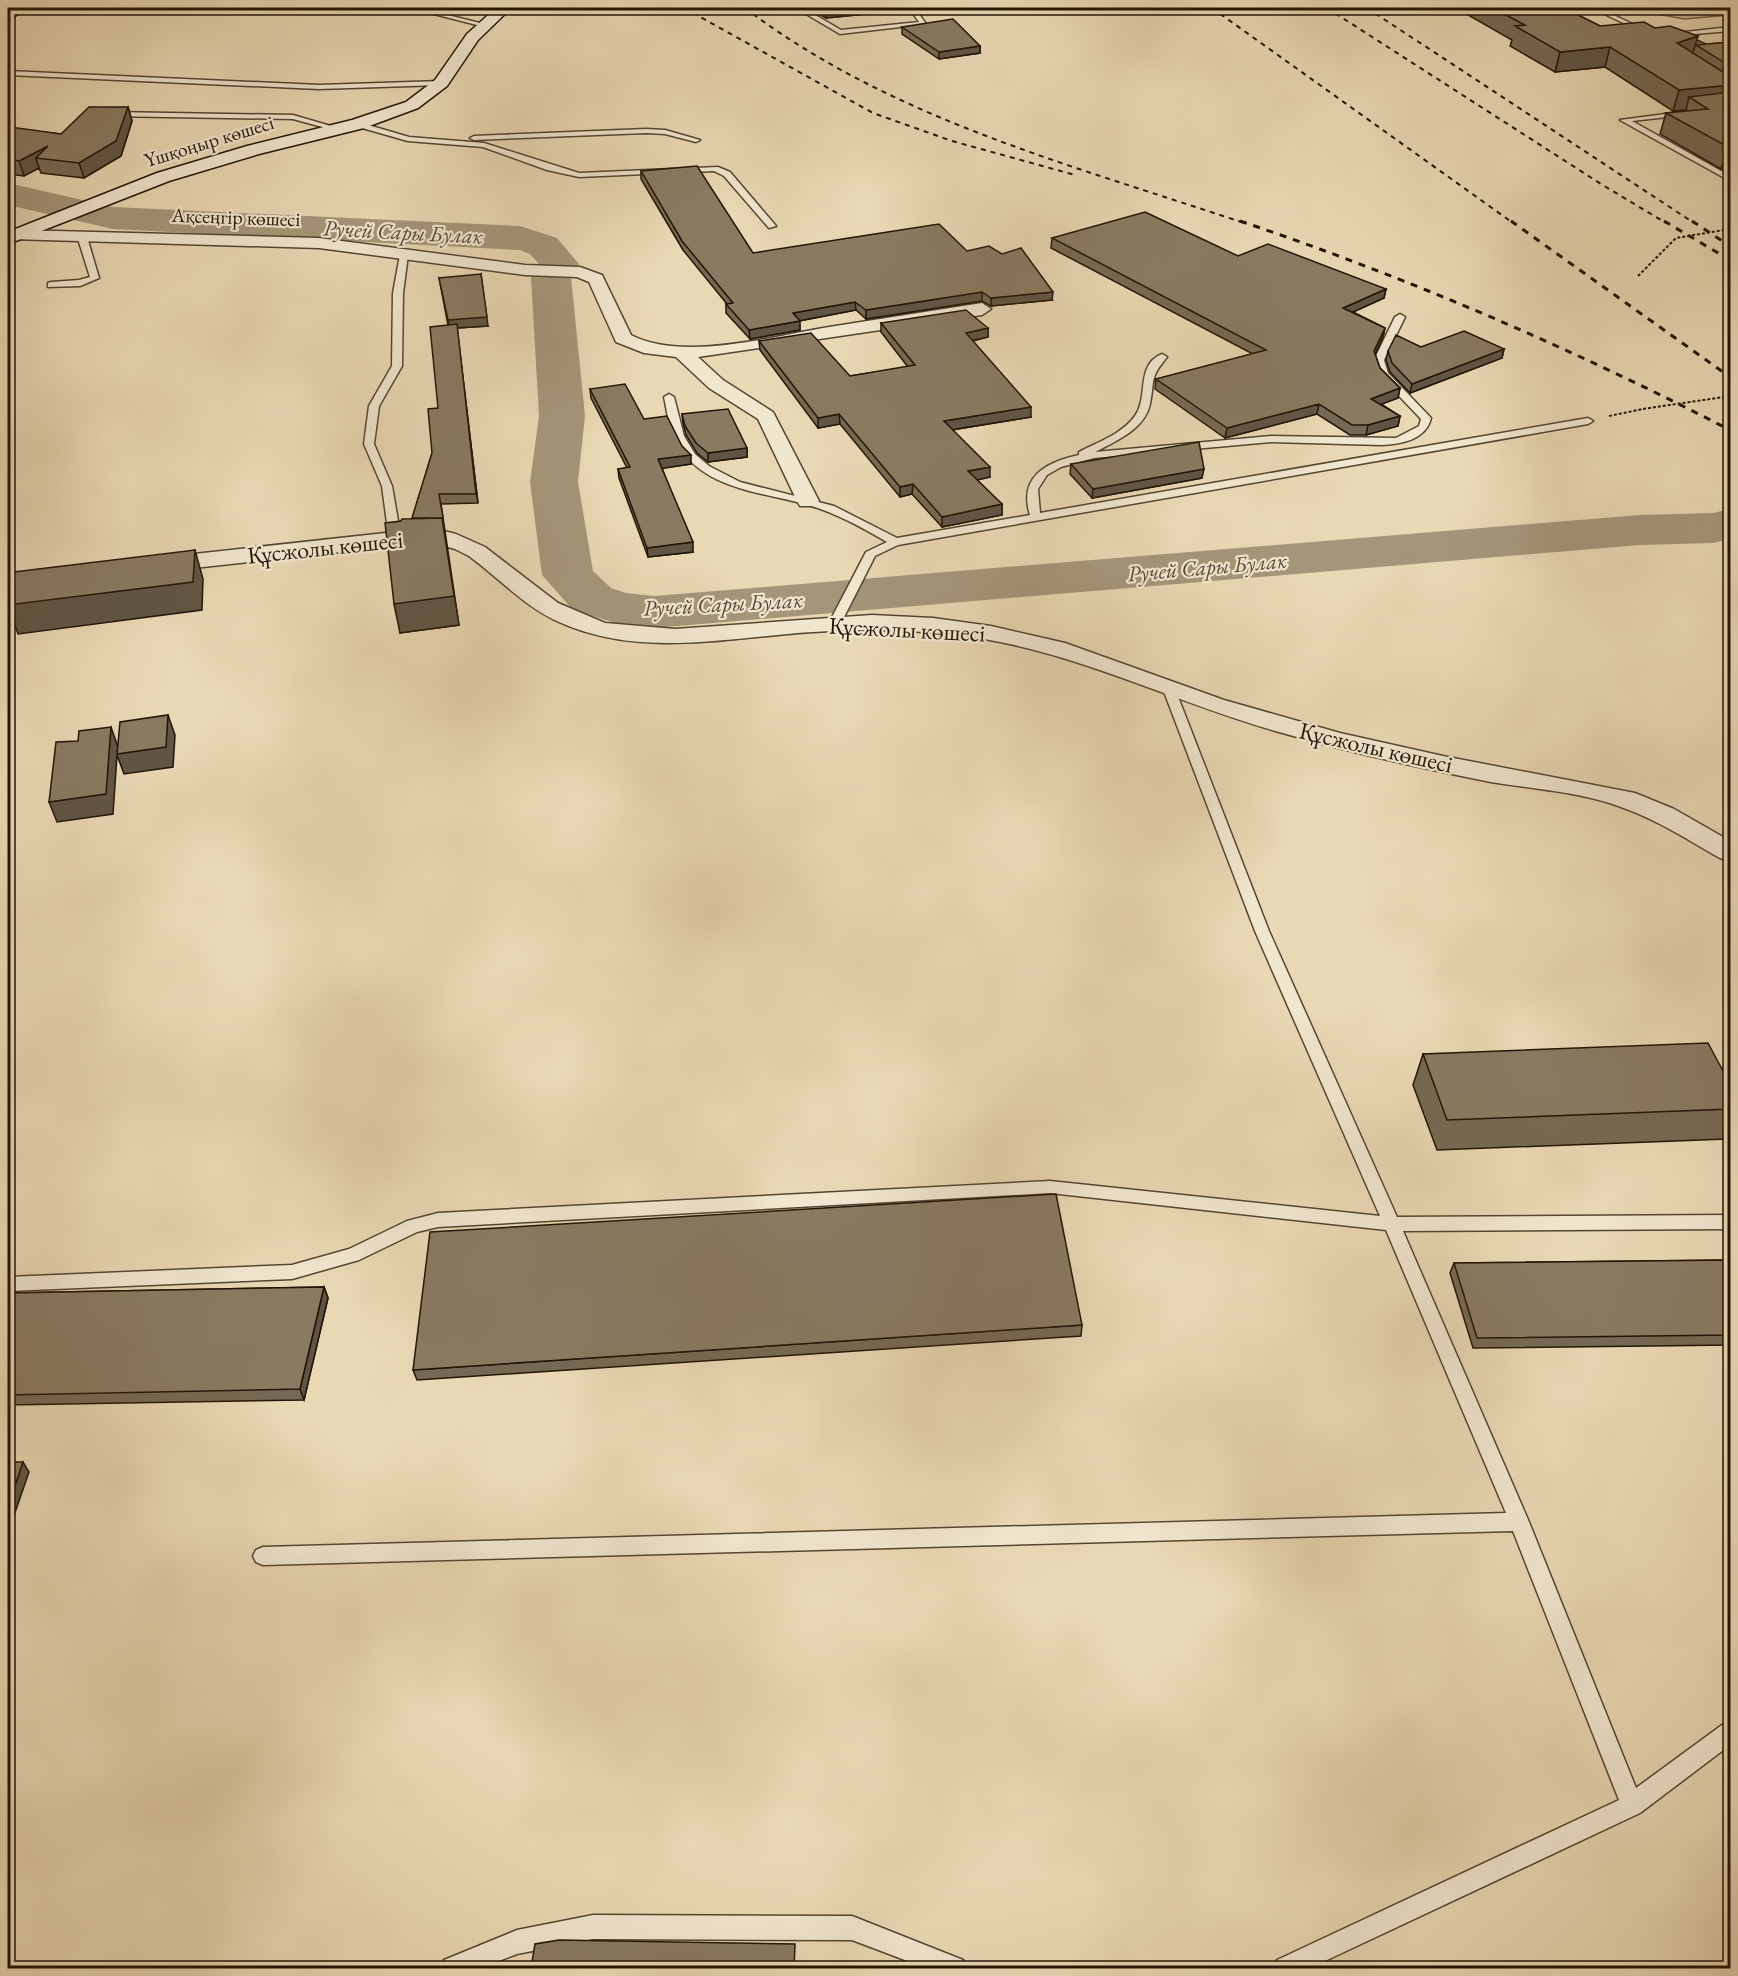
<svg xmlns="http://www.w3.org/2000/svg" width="1738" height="1976" viewBox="0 0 1738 1976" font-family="'EB Garamond',serif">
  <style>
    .green { fill: #c7b797; stroke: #74664f; stroke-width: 1.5 }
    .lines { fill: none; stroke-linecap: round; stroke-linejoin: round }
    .river { fill: #a59679; fill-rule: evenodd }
    .service-casing { stroke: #544632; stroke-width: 3 }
    .minor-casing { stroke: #544632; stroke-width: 3 }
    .secondary-casing { stroke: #221507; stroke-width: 3 }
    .path { stroke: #221507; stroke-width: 2; stroke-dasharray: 3 2; stroke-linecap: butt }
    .service { fill: #f1e6ce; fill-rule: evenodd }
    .minor { fill: #f1e6ce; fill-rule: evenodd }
    .secondary { fill: #f1e6ce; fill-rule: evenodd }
    .rail-far1 { stroke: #221507; stroke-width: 2; stroke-dasharray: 5 5; stroke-linecap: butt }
    .rail { stroke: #221507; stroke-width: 3; stroke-dasharray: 7 7; stroke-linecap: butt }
    .path-bridge { stroke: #221507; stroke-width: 2; stroke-dasharray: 3 2; stroke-linecap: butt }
    .wall { fill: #766953; stroke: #221507; stroke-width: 1.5 }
    .shaded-wall { fill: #605544; stroke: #221507; stroke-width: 1.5 }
    .building { fill: #897a61; stroke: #221507; stroke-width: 1.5 }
    .labels { text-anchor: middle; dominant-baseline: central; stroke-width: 4.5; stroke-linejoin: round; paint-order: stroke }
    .far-street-label { font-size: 20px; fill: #221507; stroke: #f1e6ce }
    .far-water-label { font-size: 22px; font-style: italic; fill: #564935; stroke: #f1e6ce }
    .street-label { font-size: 24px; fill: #221507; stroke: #f1e6ce }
  </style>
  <rect width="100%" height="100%" fill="#e9d8b4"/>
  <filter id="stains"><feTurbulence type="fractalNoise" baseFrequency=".00333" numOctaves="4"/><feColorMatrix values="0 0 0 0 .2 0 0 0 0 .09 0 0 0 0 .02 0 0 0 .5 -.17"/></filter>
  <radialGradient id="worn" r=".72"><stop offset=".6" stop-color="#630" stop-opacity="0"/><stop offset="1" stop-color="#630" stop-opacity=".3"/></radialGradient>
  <path class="green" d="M1624 8H1730V15L1684 19Z"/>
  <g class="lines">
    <path class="river" d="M8 183 113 207 520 226 557 238 579 264 571 277 585 416 578 482 593 571 611 588 626 593 654 596 1640 515 1713 513 1730 509V539L1713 543 1640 545 654 628 619 624 573 610 542 575 530 482 539 416 531 277 539 264 530 254 520 250 113 229 8 205Z"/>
    <defs>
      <path id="service" d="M410 8H419L488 25 485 27Z
        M796 8H803L841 30 919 22 909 8H915L926 24 840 34Z
        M1592 8H1599L1647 31 1642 32Z
        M1730 27V31L1670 36 1667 34Z
        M8 71 319 85 441 81 445 83 441 85 319 89 8 75Z
        M1688 111 1685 115 1632 121 1730 176V181L1620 120Z
        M111 112 293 115 341 129 337 131 293 119 108 116Z
        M358 122 409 137 484 143 579 173 718 167 730 172 776 226 769 228 724 176 714 171 579 177 547 170 483 147 408 141 355 126Z
        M646 129 665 130 700 140 696 142 665 134 646 133 474 140 470 138 474 136Z
        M83 234 87 237 99 278 80 286 48 287V283L51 282 79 280 90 277 79 242V237Z
        M404 252 408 255 403 293 402 366 379 406 374 444 392 486 401 538 395 541 389 538 382 486 364 444 369 406 392 366 393 293 400 255Z
        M1400 314 1405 317 1384 360 1388 373 1431 418C1426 440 1401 444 1382 445L1271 442 1094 458 1061 467 1047 475 1038 489 1040 513 1588 418 1593 421 1588 424 898 545 875 556 841 623 835 627 829 623 866 552 887 542C861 527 836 513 808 505 760 491 698 490 674 437 668 425 667 410 664 397L669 394 674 397 684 436 695 454 709 466 740 482 834 506 897 538 1030 515C1018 477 1046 462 1079 455V452C1098 442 1122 434 1135 416 1149 397 1135 365 1162 354L1167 357C1149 379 1155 379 1150 404 1145 429 1116 441 1095 452L1271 436 1396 438 1419 426 1421 419 1380 376 1374 360 1395 317Z
        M1169 685 1175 689 1269 931 1397 1217 1730 1215V1229L1403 1231 1529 1522 1636 1788 1722 1725 1730 1722V1745L1640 1813 1310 1968H1273L1277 1960 1619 1800 1513 1531 263 1565 256 1562 253 1556 256 1550 263 1547 1506 1513 1386 1230 1050 1193 438 1227 417 1232 359 1260 292 1279 8 1291V1277L292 1265 349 1249 407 1221 438 1213 1050 1181 1380 1216 1255 931 1163 689Z
        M593 1915 852 1916 963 1960 967 1968H926L852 1940 593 1939 517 1954 480 1968H440L444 1960 517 1930Z"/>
      <path id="minor" d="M17 230 319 238 525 265 580 267 602 275 631 335C682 362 774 336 829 327 880 319 931 311 982 303L991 309 982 315 698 357 723 380 773 412 819 501 816 506H800L797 501 758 419 709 388 676 357 644 353 616 342 589 282 577 277 525 275 319 248 11 239 8 235Z
        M431 528 456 534 485 547 558 603 605 623 675 629 872 615 933 618 991 626 1065 643 1224 700 1340 733 1443 756 1635 793 1674 809 1730 841V861L1720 858C1688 840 1656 819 1621 807 1581 792 1533 789 1491 782 1420 768 1349 752 1279 732 1176 703 1078 652 971 637 919 630 866 628 813 632 729 637 640 659 559 622 525 607 499 578 469 556L455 549 431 542 157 572 149 570 146 565 149 560 157 558Z"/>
      <path id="secondary" d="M496 8H511L478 40 447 86 418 108 364 128 259 154 169 181 8 244V232L157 173 247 146 352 120 406 102 435 80 467 34Z"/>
    </defs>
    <use href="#service" class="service-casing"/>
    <use href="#minor" class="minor-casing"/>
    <use href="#secondary" class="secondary-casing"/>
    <path class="path" d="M1638 276 1676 238 1730 229
      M1609 416 1643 409"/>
    <use href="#service" class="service"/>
    <use href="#minor" class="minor"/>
    <use href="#secondary" class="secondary"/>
    <path class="rail-far1" d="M684 8 873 113 952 141 1075 175
      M745 8C891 119 1072 165 1244 223
      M1212 8 1513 223
      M1327 8 1601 184 1666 223
      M1367 8 1694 223"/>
    <path class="rail" d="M1240 221C1409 278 1571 348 1730 430
      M1511 221 1730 377
      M1664 221 1730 260
      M1692 221 1730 246"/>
    <path class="path-bridge" d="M1643 409 1730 396"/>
  </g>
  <path class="wall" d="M809 8H886V12L826 18 813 11Z
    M1456 8H1564L1600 26 1655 28 1697 40 1706 44 1731 42V167L1721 169 1660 134 1666 113 1685 111 1686 110 1673 111 1605 67 1555 72 1510 46 1512 40Z
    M902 27 980 46V53L939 59 902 34Z
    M128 107 132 121 121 156 84 178 41 173 39 168 24 176 8 174V128L61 134Z
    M641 171 753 253 967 251 1052 300 991 306 982 301 866 319 856 310 799 321 800 330 750 339 726 313V304H727L683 250 641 179Z
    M1052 238 1238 256 1386 289 1384 298 1353 312 1385 328 1383 337 1375 354 1380 368 1400 388 1398 398 1381 404 1400 416 1398 426 1366 435H1350L1317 414 1225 438 1155 389 1156 379 1253 354 1051 248Z
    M439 278 488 326 457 328 478 503 441 504 459 625 400 633 401 521 412 519 432 453 448 325Z
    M881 323 988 328V337L973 341 1031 417 952 430 990 477 977 480 1002 504V515L942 527 912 494 900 497 840 424 818 428 760 350 759 341 850 376 908 367 881 332Z
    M1421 347 1504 349 1502 358 1410 393 1390 372 1386 360 1388 351Z
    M590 389 644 419 691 464 662 468 693 552 648 557 619 478 618 469 627 468 591 398Z
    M682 414 747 448V457L708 462 697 453 686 435 683 423Z
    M1071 464 1202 478 1092 498 1070 474Z
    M1423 1054 1731 1086V1132L1727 1139 1437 1150 1413 1085Z
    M1731 1260V1345L1473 1348 1450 1273 1454 1263Z
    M324 1287 328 1298 304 1400 8 1405V1293Z
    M1082 1325 1081 1336 417 1380 413 1370Z"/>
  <path class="shaded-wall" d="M16 8H27L8 22V13Z
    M865 8H886V12L826 18 825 11Z
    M1003 8H1034L1002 10Z
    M1698 36 1692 56 1677 43Z
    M980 46V53L939 59V52Z
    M1610 47 1605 67 1555 72 1560 52Z
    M1731 85V104L1689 97 1686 110 1673 111 1679 90Z
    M128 107 132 121 121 156 84 178 79 163Z
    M48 146 36 158 39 168 24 176 19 161Z
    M1728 147H1731V167L1721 169Z
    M481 274 488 326 457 328 478 503 448 320Z
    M1386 289 1384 298 1342 317 1343 308Z
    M982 292V301L866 319V310Z
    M1053 292 1052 300 991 306V298Z
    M855 302 856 310 793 322V313Z
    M800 321V330L750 339 749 330Z
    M988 328V337L966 342V333Z
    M1385 328 1383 337 1372 361 1374 351Z
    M1504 349 1502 358 1410 393 1412 384Z
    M1400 388 1398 398 1369 409 1371 399Z
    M1319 404 1317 414 1225 438 1227 428Z
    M1031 407V417L944 431V421Z
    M839 414 840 424 818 428V418Z
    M1400 416 1398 426 1366 435 1368 425Z
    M747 448V457L708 462V453Z
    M691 455V464L659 469 658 459Z
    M990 467V477L968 482V471Z
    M1204 469 1202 478 1092 498 1093 489Z
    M913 484 912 494 900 497V487Z
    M1002 504V515L942 527V517Z
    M442 518 459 625 400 633 394 604Z
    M693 542V552L648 557 647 548Z
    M195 550 203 579 202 610 18 634 8 606V605Z
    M168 715 175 735 173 767 124 774 117 755 113 814 57 822 49 802 111 727 118 747Z
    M324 1287 328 1298 304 1400 300 1389Z
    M23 1462 29 1472 8 1533V1506Z"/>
  <path class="building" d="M8 8H16L8 13Z
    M819 8H865L825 11Z
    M1493 8H1564L1600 26 1644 22 1655 28 1670 26 1698 36 1677 43 1731 77V85L1679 90 1610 47 1560 52 1515 26 1525 25Z
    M953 19 980 46 939 52 902 27Z
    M1731 42V67L1696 45Z
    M1731 92V147H1728L1666 113 1708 109 1689 97Z
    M89 107H128L116 141 79 163 36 158 48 146 19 161 8 159V128L10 127 61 134Z
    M697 166 753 253 939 224 967 251 989 246 1002 254 1021 248 1053 292 991 298 982 292 866 310 855 302 793 313 800 321 749 330 726 304 733 303 682 241 641 171Z
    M1145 212 1238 256 1268 244 1386 289 1343 308 1385 328 1374 351 1380 368 1400 388 1371 399 1400 416 1368 425H1352L1319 404 1227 428 1156 379 1266 350 1052 238Z
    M481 274 487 317 448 320 439 278Z
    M966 310 988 328 966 333 1031 407 944 421 990 467 968 471 1002 504 942 517 913 484 900 487 839 414 818 418 759 341 811 333 850 376 915 365 881 323Z
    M457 324 476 494H439L443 518H412L432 453 428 409 438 408 430 327Z
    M1464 331 1504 349 1412 384 1392 363 1388 351 1396 335 1421 347Z
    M625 384 644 419 667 416 682 446 691 455 658 459 693 542 647 548 618 469 630 467 590 389Z
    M728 409 747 448 708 453 696 443 685 426 682 414Z
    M1199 442 1204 469 1093 489 1071 464Z
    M442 518 454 596 394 604 385 523 401 521 402 519Z
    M195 550 193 582 8 605 14 572Z
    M168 715 166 747 117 754 120 722Z
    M111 727 106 794 49 802 56 742 78 741 79 731Z
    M1708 1043 1731 1086V1109L1447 1120 1423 1054Z
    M1056 1194 1082 1325 413 1370 430 1232Z
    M1731 1260V1335L1477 1338 1454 1263Z
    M324 1287 300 1389 8 1395V1293Z
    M8 1462H23L8 1506Z
    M559 1940 795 1944 794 1968H531L535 1944Z"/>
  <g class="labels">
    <g class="far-street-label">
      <text transform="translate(209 141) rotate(-17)">Үшқоңыр көшесі</text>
      <text transform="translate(236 217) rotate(2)">Ақсеңгір көшесі</text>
    </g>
    <g class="far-water-label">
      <text transform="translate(403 232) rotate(3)">Ручей Сары Булак</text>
      <text transform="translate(1207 567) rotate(-5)">Ручей Сары Булак</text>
      <text transform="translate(723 604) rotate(-3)">Ручей Сары Булак</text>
    </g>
    <g class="street-label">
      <text transform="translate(325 547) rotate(-6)">Құсжолы көшесі</text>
      <text transform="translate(907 629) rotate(3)">Құсжолы көшесі</text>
      <text transform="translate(1376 747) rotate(13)">Құсжолы көшесі</text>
    </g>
  </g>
  <rect width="1738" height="1976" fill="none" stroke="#e9d8b4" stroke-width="30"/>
  <rect x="9" y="9" width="1720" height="1958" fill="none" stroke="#221507" stroke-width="3"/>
  <rect x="15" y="15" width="1708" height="1946" fill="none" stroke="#221507" stroke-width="1.5"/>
  <rect width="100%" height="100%" filter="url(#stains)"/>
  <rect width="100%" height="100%" fill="url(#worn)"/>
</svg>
